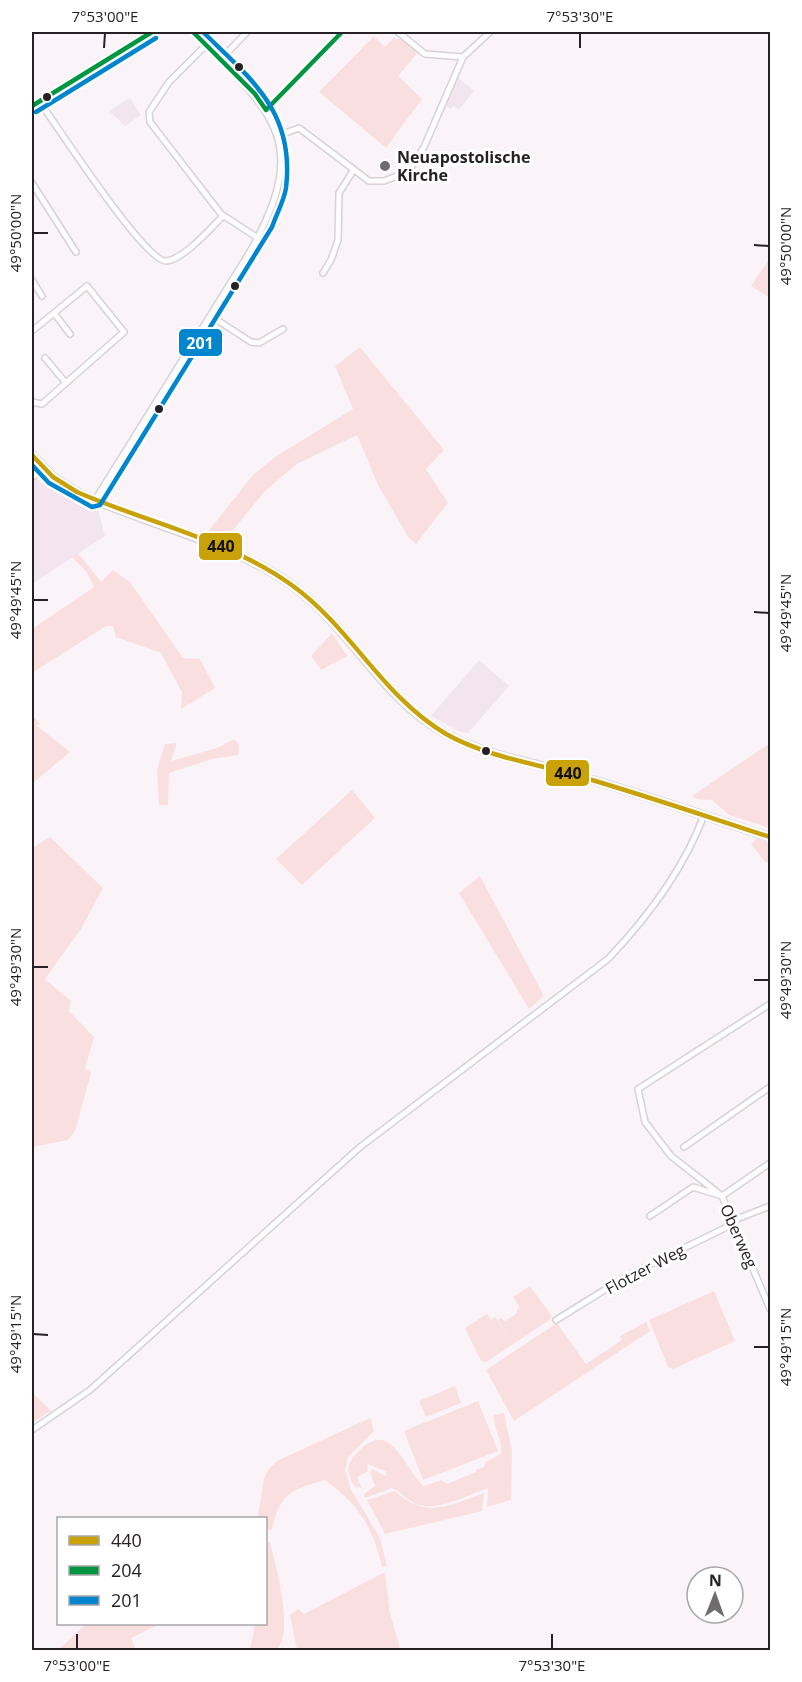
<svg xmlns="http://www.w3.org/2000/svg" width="802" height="1682" viewBox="0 0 802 1682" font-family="'Open Sans',sans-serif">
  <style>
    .built { fill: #f2e5ef }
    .green { fill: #fadfe0 }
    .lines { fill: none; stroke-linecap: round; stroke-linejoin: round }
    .minor-casing { stroke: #d7d2d6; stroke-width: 8 }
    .tertiary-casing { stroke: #d7d2d6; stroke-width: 9 }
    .secondary-casing { stroke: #d7d2d6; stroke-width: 10 }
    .minor { stroke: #fefdfe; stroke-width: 5 }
    .tertiary { stroke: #fefdfe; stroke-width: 6 }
    .secondary { stroke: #fefdfe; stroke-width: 7 }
    .bus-1-casing { stroke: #fff; stroke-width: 9 }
    .bus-2-casing { stroke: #fff; stroke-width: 9 }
    .bus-3-casing { stroke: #fff; stroke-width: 9 }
    .bus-1 { stroke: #c9a109; stroke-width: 4.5 }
    .bus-2 { stroke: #009641; stroke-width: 4.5 }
    .bus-3 { stroke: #0086ce; stroke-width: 4.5 }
    .ticks { fill: none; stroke: #262125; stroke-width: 2 }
    .bus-dot { fill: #262125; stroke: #fff; stroke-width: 2 }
    .poi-dot { fill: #706b6f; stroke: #fff; stroke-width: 2 }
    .labels { text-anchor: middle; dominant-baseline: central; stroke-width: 6; stroke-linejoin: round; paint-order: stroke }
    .poi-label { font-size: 16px; font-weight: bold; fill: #262125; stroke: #fff; text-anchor: start }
    .street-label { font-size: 16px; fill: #262125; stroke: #fff }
    .line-badge { stroke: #fff; stroke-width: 2 }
    .badge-label { font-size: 16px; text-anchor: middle; font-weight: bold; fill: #fff }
    .pale-badge-label { font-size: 16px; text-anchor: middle; font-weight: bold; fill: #111 }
    .neatline { fill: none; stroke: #262125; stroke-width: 2 }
    .ticks-label { font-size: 15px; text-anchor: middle; fill: #262125 }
  </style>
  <rect width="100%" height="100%" fill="#faf4f9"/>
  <path class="built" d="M456 76 474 91 459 110 454 106 450 109 443 104Z
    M130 98 141 115 125 126 109 111Z
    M32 478 45 482 98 509 105 536 32 584Z
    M479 660 509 686 468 733 459 731 431 716Z"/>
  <path class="green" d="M374 36 385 47 394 37 397 40 399 37 419 51 398 76 422 99 386 148 319 92Z
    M770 258V298L751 286Z
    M360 347 444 450 426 469 448 503 416 544 409 538 379 487 357 435 297 464 265 491 226 539 207 533 253 475 275 457 353 409 335 366Z
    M78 553 101 582 113 570 130 582 183 658 200 659 215 688 181 709 182 692 161 653 116 637 113 626H106L32 673V629L94 587 86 571 72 557Z
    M332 633 347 656 321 670 311 656Z
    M32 716 41 724 36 725 70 752 32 784Z
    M234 739 239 745 238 755 212 759 169 773 168 805H159L157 770 165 744 177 743 171 761 217 748Z
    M770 743V828L729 815 712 800 696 799 692 796Z
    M352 790 375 818 302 885 276 859Z
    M50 837 103 888 81 929 45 979 71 1001 69 1011 94 1037 85 1068 91 1073 75 1131 68 1140 32 1147V848Z
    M757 838 770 844V861L766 863 751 844Z
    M480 876 544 996 529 1009 459 893Z
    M530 1286 551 1315V1319L486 1362 481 1361 465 1328 487 1314 491 1320 495 1317 509 1337 498 1320 501 1318 505 1321 516 1314 519 1306 513 1297Z
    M714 1291 735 1341 673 1369 668 1367 649 1320Z
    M646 1322 650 1331 514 1421 486 1370 557 1323 586 1364 622 1340 620 1336Z
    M455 1386 461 1403 426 1417 419 1401Z
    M32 1392 51 1411 32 1423Z
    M478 1401 498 1451 423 1480 404 1431Z
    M504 1413 512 1451 511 1500 487 1507 488 1488C467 1495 439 1512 416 1504 407 1500 401 1492 392 1488L365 1498 364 1494 375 1486 370 1473 372 1469 386 1476V1471L367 1464 368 1471 357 1477 362 1488 354 1486C348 1474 345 1466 355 1455 390 1414 402 1466 424 1486L441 1480 447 1484 476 1472V1470L484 1467 486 1462 501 1454C503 1440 493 1429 494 1415Z
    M370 1418 374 1431 348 1457 345 1470 351 1489 380 1538 387 1566 382 1567C373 1527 358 1504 325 1480 292 1489 279 1494 272 1530H266V1518H259L258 1516 264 1479 268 1470 277 1461Z
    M395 1491C425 1519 449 1506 484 1493L482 1511 385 1534 367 1500Z
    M266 1541 270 1543C276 1564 295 1635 276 1650H250L255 1624H266Z
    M385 1572 390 1613 400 1648 398 1650H297L290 1615 298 1609 304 1614Z
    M86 1624H160L131 1638 136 1650H58Z"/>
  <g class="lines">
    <defs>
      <path id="minor" d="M398 32 425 54 463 57
        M206 45 169 82 149 112 150 122 221 214 258 238
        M221 59 247 32
        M39 101C56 124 144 261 166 261 183 260 211 228 223 216
        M32 106 152 32
        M266 110 342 32
        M277 136 299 128 369 181H384L397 176 412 166 424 147 463 57 490 32
        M32 183 76 252
        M323 273 331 260 338 240 339 193 353 171
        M32 280 42 296
        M54 313 70 334
        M211 316 251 342 259 343 283 329
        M32 331 87 286 124 332 42 404 32 402
        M45 358 66 383
        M95 500 248 255C314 141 273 113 193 32
        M770 1004 638 1089 645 1122 671 1156 722 1196 770 1309
        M684 1147 770 1087
        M650 1216 693 1187 722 1196 770 1163
        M556 1320 627 1276 731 1225 734 1220 770 1206
        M32 1430 90 1390 360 1147 608 959C647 918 684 869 704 815"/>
      <path id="tertiary" d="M32 476 46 470"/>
      <path id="secondary" d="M32 455 53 477 77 492C146 525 231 541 293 586 352 629 381 698 446 734 486 756 532 762 576 775 641 794 706 816 770 837"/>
    </defs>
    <use href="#minor" class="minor-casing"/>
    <use href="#tertiary" class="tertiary-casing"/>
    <use href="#secondary" class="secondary-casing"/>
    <use href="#minor" class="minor"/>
    <use href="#tertiary" class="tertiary"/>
    <use href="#secondary" class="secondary"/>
    <defs>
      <path id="bus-1" d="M32 455 53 477 77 492C148 523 230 540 293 586 351 628 383 697 446 734 485 756 532 763 575 775 641 794 705 816 770 837"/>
      <path id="bus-2" d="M193 32 255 94 266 110
        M32 106 152 32
        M266 110 342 32"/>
      <path id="bus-3" d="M36 112 156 38
        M32 465 49 483 92 507 100 505 272 227C276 215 284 201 286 188 295 112 252 80 203 32"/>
    </defs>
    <use href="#bus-1" class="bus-1-casing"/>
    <use href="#bus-2" class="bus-2-casing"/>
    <use href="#bus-3" class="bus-3-casing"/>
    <use href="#bus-1" class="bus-1"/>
    <use href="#bus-2" class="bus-2"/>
    <use href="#bus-3" class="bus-3"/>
  </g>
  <path class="ticks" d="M104 48 105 33M580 48V33M33 233H48M754 245 769 246M33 600H48M754 612 769 613M33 967H48M754 980H769M33 1334 48 1335M754 1347H769M77 1649V1634M552 1649V1634"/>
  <g class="bus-dot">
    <circle cx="239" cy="67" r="5"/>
    <circle cx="47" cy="97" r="5"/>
    <circle cx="235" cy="286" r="5"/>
    <circle cx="159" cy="409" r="5"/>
    <circle cx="486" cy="751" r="5"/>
  </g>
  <circle class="poi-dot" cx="385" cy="166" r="6"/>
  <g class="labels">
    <g class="poi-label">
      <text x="397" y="157">Neuapostolische<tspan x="397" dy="18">Kirche</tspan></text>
    </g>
    <g class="street-label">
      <text transform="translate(739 1236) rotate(66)">Oberweg</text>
      <text transform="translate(645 1269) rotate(-28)">Flotzer Weg</text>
    </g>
  </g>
  <g class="line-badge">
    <rect x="178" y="328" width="45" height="29" rx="6" fill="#0086ce"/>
    <rect x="198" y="532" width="45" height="29" rx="6" fill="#c9a109"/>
    <rect x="545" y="759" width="45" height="28" rx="6" fill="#c9a109"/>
  </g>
  <g class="badge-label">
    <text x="200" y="349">201</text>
  </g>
  <g class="pale-badge-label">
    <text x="221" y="552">440</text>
    <text x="568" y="779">440</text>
  </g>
  <rect width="802" height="1682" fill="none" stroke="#ffffff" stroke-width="66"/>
  <rect x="57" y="1517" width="210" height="108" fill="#ffffff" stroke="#a8a6a8" stroke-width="1.5"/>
  <rect x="69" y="1536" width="30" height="9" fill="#c9a109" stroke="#a8a6a8" stroke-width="1.5"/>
  <text x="111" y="1547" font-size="18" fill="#262125">440</text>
  <rect x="69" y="1566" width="30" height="9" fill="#009641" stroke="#a8a6a8" stroke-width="1.5"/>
  <text x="111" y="1577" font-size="18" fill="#262125">204</text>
  <rect x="69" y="1596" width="30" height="9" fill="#0086ce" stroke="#a8a6a8" stroke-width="1.5"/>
  <text x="111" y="1607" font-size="18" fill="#262125">201</text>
  <g transform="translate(715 1595) rotate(1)"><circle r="28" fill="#ffffff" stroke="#a8a6a8" stroke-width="1.5"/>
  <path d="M0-4.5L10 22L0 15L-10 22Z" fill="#706b6f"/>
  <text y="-9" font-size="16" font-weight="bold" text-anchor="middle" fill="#262125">N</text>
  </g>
  <rect x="33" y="33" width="736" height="1616" class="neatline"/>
  <g class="ticks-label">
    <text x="105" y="22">7°53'00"E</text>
    <text x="580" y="22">7°53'30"E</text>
    <text transform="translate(16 233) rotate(-90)" y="5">49°50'00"N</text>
    <text transform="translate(786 246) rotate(-90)" y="5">49°50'00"N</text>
    <text transform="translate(16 600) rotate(-90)" y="5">49°49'45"N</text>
    <text transform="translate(786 613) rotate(-90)" y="5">49°49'45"N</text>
    <text transform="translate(16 967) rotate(-90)" y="5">49°49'30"N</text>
    <text transform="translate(786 980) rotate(-90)" y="5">49°49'30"N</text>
    <text transform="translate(16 1334) rotate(-90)" y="5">49°49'15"N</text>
    <text transform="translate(786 1347) rotate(-90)" y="5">49°49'15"N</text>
    <text x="77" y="1671">7°53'00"E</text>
    <text x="552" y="1671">7°53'30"E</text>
  </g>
</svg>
